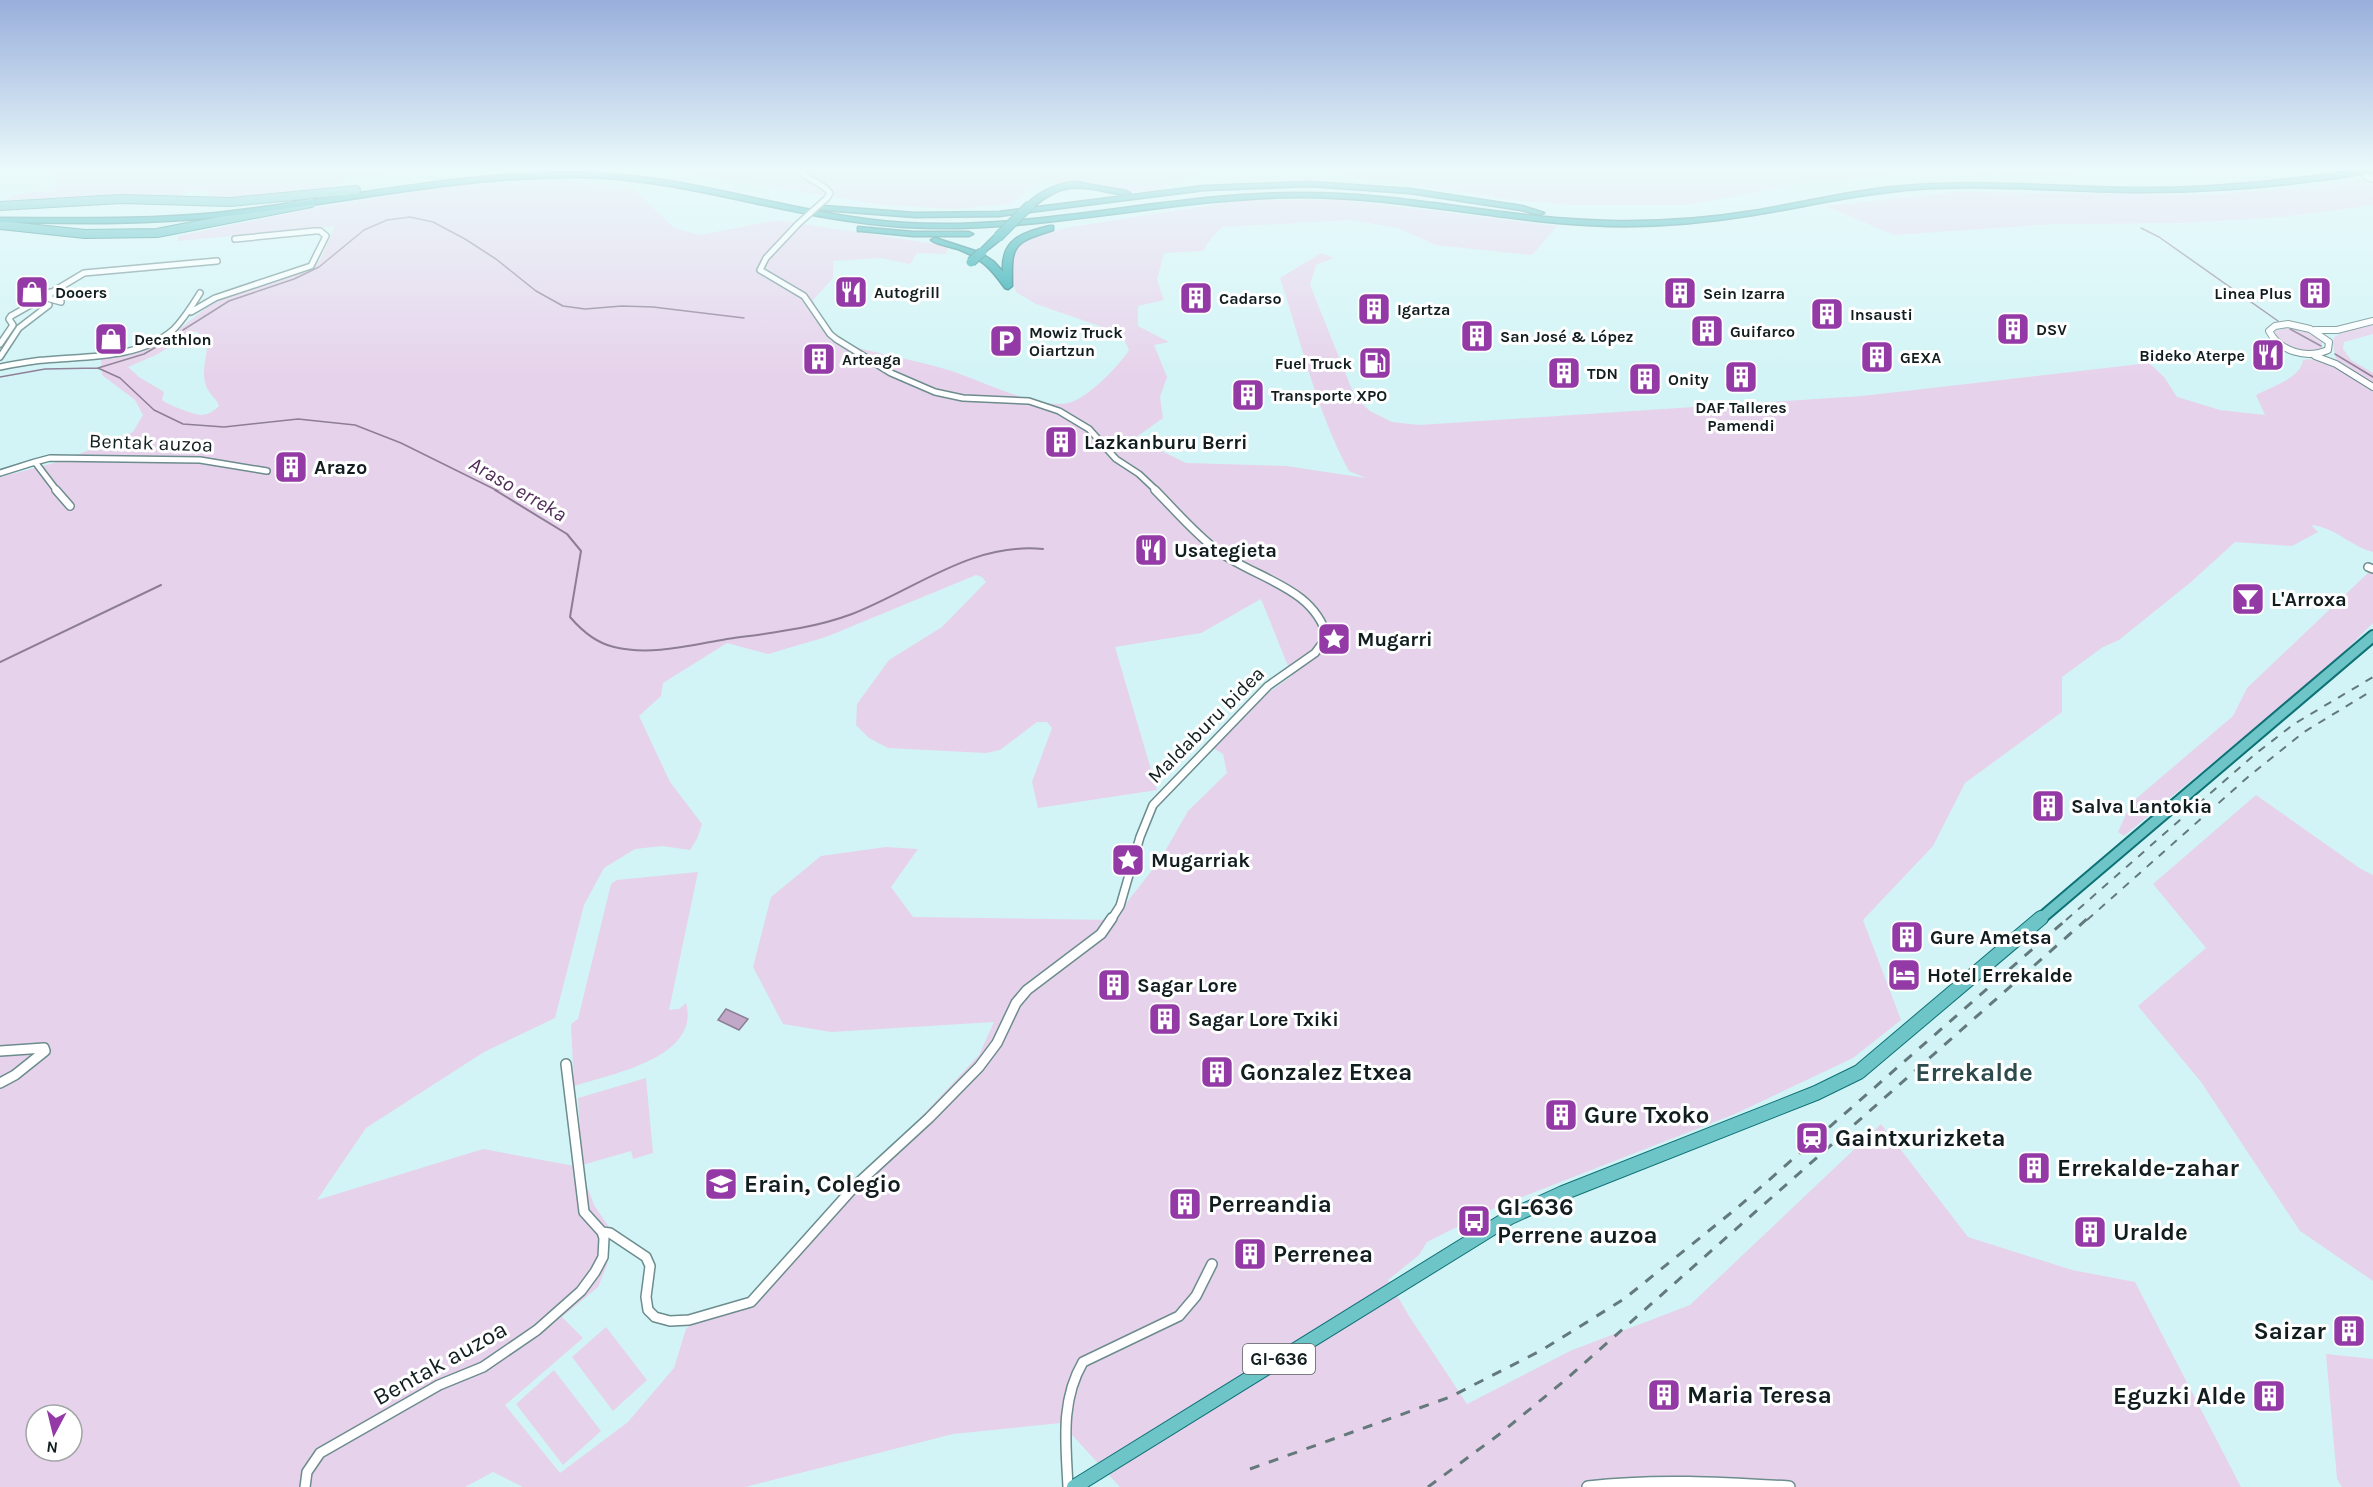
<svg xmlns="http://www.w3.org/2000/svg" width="2373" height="1487" viewBox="0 0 2373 1487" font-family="Karla,sans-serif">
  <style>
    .green { fill: #e7d2eb; fill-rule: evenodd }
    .water { fill: #c2a8c8; stroke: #8d7e95; stroke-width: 1.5 }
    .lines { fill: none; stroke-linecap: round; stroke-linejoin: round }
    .stream-far1 { stroke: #8d7e95; stroke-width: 1.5 }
    .stream { stroke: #8d7e95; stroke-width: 2 }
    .minor-far2-casing { stroke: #6c8c8d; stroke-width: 8 }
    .minor-far1-casing { stroke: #6c8c8d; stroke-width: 10 }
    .minor-casing { stroke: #6c8c8d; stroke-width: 12 }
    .tertiary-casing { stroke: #6c8c8d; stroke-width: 8 }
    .secondary-casing { stroke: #6c8c8d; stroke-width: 14 }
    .primary-far1-casing { stroke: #0e7175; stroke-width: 14 }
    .primary-casing { stroke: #0e7175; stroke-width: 16 }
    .trunk-casing { stroke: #0e7175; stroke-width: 10 }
    .motorway-casing { stroke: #0e7175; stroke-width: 3 }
    .minor-far2 { stroke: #fff; stroke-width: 5 }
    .minor-far1 { stroke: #fff; stroke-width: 7 }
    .minor { stroke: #fff; stroke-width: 9 }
    .tertiary { stroke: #fff; stroke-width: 6 }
    .secondary { stroke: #fff; stroke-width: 11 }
    .primary-far1 { stroke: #6ec5c8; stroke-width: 10 }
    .primary { stroke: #6ec5c8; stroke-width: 14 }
    .trunk { stroke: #3eb2b6; stroke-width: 8 }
    .motorway { fill: #0d9ea4; fill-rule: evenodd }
    .rail-far1 { stroke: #64797b; stroke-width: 2; stroke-dasharray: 8 8; stroke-linecap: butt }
    .rail { stroke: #64797b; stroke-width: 3; stroke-dasharray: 10 10; stroke-linecap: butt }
    .minor-bridge-casing { stroke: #6c8c8d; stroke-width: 8; stroke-linecap: butt }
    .motorway-bridge-casing { stroke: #0e7175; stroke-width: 11; stroke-linecap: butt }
    .minor-bridge { stroke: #fff; stroke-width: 5 }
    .motorway-bridge { stroke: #0d9ea4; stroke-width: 9 }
    .labels { text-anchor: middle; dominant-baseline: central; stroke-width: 6; stroke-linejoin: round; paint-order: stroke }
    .far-poi-label { font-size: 16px; font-weight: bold; fill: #111d1e; stroke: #fff; text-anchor: start }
    .shield { fill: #fff; stroke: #586162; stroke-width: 1.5 }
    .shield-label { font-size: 18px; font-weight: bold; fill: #111d1e }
    .poi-label { font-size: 20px; font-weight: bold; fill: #111d1e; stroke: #fff; text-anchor: start }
    .street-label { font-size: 20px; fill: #111d1e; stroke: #fff }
    .water-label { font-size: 21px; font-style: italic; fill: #522e5a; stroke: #fff }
    .near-poi-label { font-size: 24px; font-weight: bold; fill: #111d1e; stroke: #fff; text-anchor: start }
    .near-street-label { font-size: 24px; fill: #111d1e; stroke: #fff }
    .near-neighbourhood-label { font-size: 26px; font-weight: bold; fill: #2d4b4d; stroke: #fff }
  </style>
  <rect width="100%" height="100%" fill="#d2f4f6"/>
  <path class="green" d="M59 168H475L405 174 348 176 334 186 236 198 212 197 206 191H189L179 196 120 195 6 200 15 195 55 189Z
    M652 168H1215L1154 191 1129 192 1042 181 1011 204 953 209 883 205Z
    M1295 168H2090L2069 177 1906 173 1800 184 1687 205H1567L1523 201Z
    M2151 168H2275L2225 175Z
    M2373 177V205L2294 216 2186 223 2054 224 1894 235 1825 206 1956 192 2202 195 2337 184Z
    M565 181 633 188 674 228 700 235 777 220 948 246 946 254 917 253 910 264 881 258 833 261V278L813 300 830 340C868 352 907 358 945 369 977 378 1036 410 1068 403 1087 399 1119 366 1129 350L1122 335 1111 330 1036 304 1016 292 1009 265 1015 247 1028 238 1070 227 1244 200H1344L1557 226 1532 255 1436 245 1398 228 1351 220 1222 227 1212 237 1203 251 1164 253 1157 280 1164 300 1138 306V326L1169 342 1154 345 1167 377 1160 397 1163 418 1135 438 1186 463 1286 466 1366 478 1349 471C1317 412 1301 342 1280 278L1321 253 1334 258 1316 265 1310 285 1355 397 1370 411 1392 422 1419 425 1862 396 2149 363 2164 377 2177 397 2220 410 2265 415 2256 395C2271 387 2301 378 2303 360 2323 354 2356 381 2373 392V552C2350 546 2335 527 2311 525L2318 532 2292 546 2235 542 2191 582 2119 640 2103 647 2062 677V712L1965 783 1933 846 1863 920 1901 1020 1853 1058 1735 1114 1499 1206 1427 1242 1419 1255 1388 1280 1409 1316 1467 1404 1570 1351 1690 1305 1881 1124 1968 1237 2072 1270 2135 1282 2241 1487H1120L1061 1423 953 1434 745 1487H523L493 1472 465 1487H0V477L62 461 133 432 143 415 135 400 102 375 101 358 127 356 178 330 216 300 310 269 320 260 335 226 178 241V236L320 207 458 185ZM196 331 207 341C208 357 199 374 208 390 212 397 216 398 219 406 214 411 208 415 201 415 192 414 168 405 162 400L164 392 139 377 128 367 158 354ZM976 575 982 577 986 582 942 627 889 660 857 704 856 725 869 738 888 748 986 753 1000 750 1037 722H1047L1052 728 1032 782 1038 808 1157 790 1115 647 1201 633 1261 599 1292 676 1244 710 1213 748 1223 754 1227 773 1188 811 1160 860 1113 920 913 917 891 887 918 849 886 847 821 856 771 897 753 967 783 1024 831 1032 994 1022 979 1055 751 1299 703 1312 686 1329 674 1368 628 1422 560 1473 505 1405 583 1338 562 1317 598 1287 607 1265 611 1230 594 1205 580 1167 483 1149 317 1200 366 1128 484 1052 555 1018 584 905 604 868 635 849 662 846 690 850 697 839 702 824 670 782 639 716 661 696 663 683 727 643 768 654 826 637ZM36 1415H72V1451H36Z
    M2373 325V334L2344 342 2343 349 2351 360 2373 373V384L2336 359C2336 354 2332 345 2333 340 2335 331 2365 327 2373 325Z
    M2289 327 2312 333 2322 341V348C2307 355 2284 348 2275 334V331Z
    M2370 571 2373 573V623L2332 664 2124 836 2118 832 2131 803 2233 716 2247 688Z
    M2256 795 2361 869 2373 875V1281L2300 1231 2201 1082 2138 1006 2206 948 2153 884Z
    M698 872 669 1010 679 1009 686 1003C701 1058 611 1074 574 1086L571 1024 578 1019 611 884 617 880Z
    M646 1078 653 1153 633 1159 631 1151 582 1165 578 1098Z
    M606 1327 647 1380 613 1411 572 1357Z
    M2326 1354 2373 1359V1487H2342L2337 1479Z
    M554 1370 601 1431 563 1465 516 1404Z"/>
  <path class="water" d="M726 1009 748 1019 739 1030 718 1020Z"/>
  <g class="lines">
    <path class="stream-far1" d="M2141 228 2159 237 2278 321
      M2290 329 2321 346
      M183 330 229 301 294 279 319 267 364 230 387 220 410 217 433 222 465 239 496 259 536 291 563 306 585 309 622 306 653 307 744 318
      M2335 354 2373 377
      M98 368 144 354 175 336
      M0 377 45 369 98 368 120 378 154 410 183 424 224 427 298 419 355 425 401 443 498 491"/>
    <path class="stream" d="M495 490 567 534 581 551 570 617C582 631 596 643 614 647 651 656 691 645 727 639 769 633 812 629 852 614 916 589 972 542 1043 549
      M0 662 161 585"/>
    <defs>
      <path id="minor-far2" d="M801 168V172C810 181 823 183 830 193L827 198
        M798 224 766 258 760 270 804 296 830 334 836 339 891 373 935 392 963 398 1029 401 1059 411 1089 429 1116 459 1139 474 1157 491
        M50 292V299L61 302
        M34 303 84 273 217 261
        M191 312 215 298 311 266 326 236 320 231H315L235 239
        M0 344 13 325 9 319 11 316 34 303 49 305 19 328 0 357
        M0 367C15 364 30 361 45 360 87 356 139 359 173 330 184 319 192 306 200 293
        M35 462 50 458 200 460 267 471
        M0 473 35 462 57 491"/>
      <path id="minor-far1" d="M56 490 70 506
        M2368 567 2373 569
        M1111 920 1120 906 1140 837 1153 805 1268 686 1315 653 1327 637C1314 587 1256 579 1218 551 1195 534 1176 511 1155 490"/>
      <path id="minor" d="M0 1051 44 1048 45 1051 15 1075 0 1083
        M602 1232 610 1233 646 1257 650 1266 646 1297 648 1310 655 1317 670 1321 689 1320 751 1302 855 1186 929 1118 979 1067 997 1043 1016 1003 1027 990 1101 934 1112 918
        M305 1487 307 1472 320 1453 439 1385 483 1367 537 1330 581 1291 595 1272 603 1257 604 1238 602 1232 584 1212 566 1064
        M1068 1487C1066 1444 1060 1401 1083 1362L1179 1316 1196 1296 1212 1264"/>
      <path id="tertiary" d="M2366 176 2373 179
        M2288 324 2310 329 2329 342 2328 350C2307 359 2280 352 2269 331L2275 326Z
        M2315 330H2337L2373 321
        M2315 356 2336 364 2373 387"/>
      <path id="secondary" d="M1588 1487C1655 1479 1722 1483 1789 1487"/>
      <path id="primary-far1" d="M2039 920 2373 636"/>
      <path id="primary" d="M1074 1487 1510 1217 1563 1193 1816 1093 1859 1072 2041 918"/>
      <path id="trunk" d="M0 206 121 199 231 202 356 190
        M0 225 85 234 157 233 311 203"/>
      <path id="motorway" d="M2373 168V172C2298 185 2222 192 2146 192 2070 192 1994 184 1918 189 1863 193 1808 206 1753 215 1705 223 1657 227 1609 226 1505 223 1403 197 1299 197 1167 198 1037 235 905 227 796 221 694 180 585 177 460 175 339 205 216 217 144 225 72 223 0 222V218C72 218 144 220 216 213 339 200 460 170 585 173 694 175 796 216 905 223 1037 231 1167 193 1299 193 1403 192 1505 219 1609 221 1657 222 1705 219 1753 211 1808 202 1862 188 1918 185 1994 180 2070 188 2146 188 2223 188 2297 179 2373 168Z
        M1075 182 1126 191 1130 193 1126 195C1085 189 1068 177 1033 207L1026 205C1040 191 1055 184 1075 182Z
        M1310 182 1410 189 1522 206 1544 213 1540 215 1521 210 1410 193 1310 186 1204 190 999 216 915 217 823 210 819 208 823 206 915 213 999 212 1204 186Z
        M1050 226H1053V230C1012 243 1011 245 1012 286L1008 289 1005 288C991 268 981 258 958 249 949 246 938 245 931 240L935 238 978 252 995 235H1001V239L982 254 994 262 1003 272C1001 239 1022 233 1050 226Z
        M858 227 913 232H969L973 234 969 236H913L861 231H858Z"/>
    </defs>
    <use href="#minor-far2" class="minor-far2-casing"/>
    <use href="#minor-far1" class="minor-far1-casing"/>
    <use href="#minor" class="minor-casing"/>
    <use href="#tertiary" class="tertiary-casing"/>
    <use href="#secondary" class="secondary-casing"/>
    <use href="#primary-far1" class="primary-far1-casing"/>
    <use href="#primary" class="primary-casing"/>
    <use href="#trunk" class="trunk-casing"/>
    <use href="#motorway" class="motorway-casing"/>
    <use href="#minor-far2" class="minor-far2"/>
    <use href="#minor-far1" class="minor-far1"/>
    <use href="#minor" class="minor"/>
    <use href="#tertiary" class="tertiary"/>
    <use href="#secondary" class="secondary"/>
    <use href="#primary-far1" class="primary-far1"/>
    <use href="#primary" class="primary"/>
    <use href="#trunk" class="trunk"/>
    <use href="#motorway" class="motorway"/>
    <path class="rail-far1" d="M2066 920 2254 755 2294 724 2373 677
      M2087 920 2248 777 2304 732 2373 690"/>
    <path class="rail" d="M1250 1469 1450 1397 1542 1350 1624 1299 1737 1208 2068 918
      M1428 1487 1501 1433 1564 1381 2088 918"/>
    <defs>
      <path id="minor-bridge" d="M798 224 827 198"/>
      <path id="motorway-bridge" d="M998 237 1030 205
        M971 262 982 252"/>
    </defs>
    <use href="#minor-bridge" class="minor-bridge-casing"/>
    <use href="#motorway-bridge" class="motorway-bridge-casing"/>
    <use href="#minor-bridge" class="minor-bridge"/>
    <use href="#motorway-bridge" class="motorway-bridge"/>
  </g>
  <linearGradient id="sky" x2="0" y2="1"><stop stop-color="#99afdb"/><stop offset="0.45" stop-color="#ebfafb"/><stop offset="1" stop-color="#ebfafb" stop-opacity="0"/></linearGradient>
  <rect width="2373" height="376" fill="url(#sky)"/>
  <defs>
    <symbol id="shop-square" viewBox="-11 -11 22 22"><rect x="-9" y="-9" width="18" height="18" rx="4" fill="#943aa6" stroke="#fff"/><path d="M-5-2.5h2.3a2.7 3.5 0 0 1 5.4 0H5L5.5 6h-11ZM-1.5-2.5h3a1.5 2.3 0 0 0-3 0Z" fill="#fff"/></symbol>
    <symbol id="restaurant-square" viewBox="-11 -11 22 22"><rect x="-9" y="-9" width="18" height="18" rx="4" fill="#943aa6" stroke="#fff"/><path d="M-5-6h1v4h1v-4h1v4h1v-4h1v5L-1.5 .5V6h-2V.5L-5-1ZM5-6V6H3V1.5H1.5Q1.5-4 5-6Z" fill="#fff"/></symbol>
    <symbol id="building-square" viewBox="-11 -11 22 22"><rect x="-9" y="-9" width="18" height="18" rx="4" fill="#943aa6" stroke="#fff"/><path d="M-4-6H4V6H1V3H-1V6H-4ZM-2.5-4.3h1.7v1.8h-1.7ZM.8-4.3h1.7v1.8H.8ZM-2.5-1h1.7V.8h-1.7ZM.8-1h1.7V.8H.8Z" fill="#fff"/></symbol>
    <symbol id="parking-square" viewBox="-11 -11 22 22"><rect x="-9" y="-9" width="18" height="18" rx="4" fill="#943aa6" stroke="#fff"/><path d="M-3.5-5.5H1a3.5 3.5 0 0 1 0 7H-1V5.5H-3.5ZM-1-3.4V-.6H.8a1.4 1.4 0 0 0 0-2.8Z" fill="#fff"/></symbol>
    <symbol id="fuel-square" viewBox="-11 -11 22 22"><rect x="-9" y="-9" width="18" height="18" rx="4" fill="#943aa6" stroke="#fff"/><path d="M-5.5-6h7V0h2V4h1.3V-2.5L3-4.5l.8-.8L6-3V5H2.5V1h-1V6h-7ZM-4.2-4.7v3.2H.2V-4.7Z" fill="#fff"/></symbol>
    <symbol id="bar-square" viewBox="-11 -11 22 22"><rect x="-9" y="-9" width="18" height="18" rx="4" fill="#943aa6" stroke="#fff"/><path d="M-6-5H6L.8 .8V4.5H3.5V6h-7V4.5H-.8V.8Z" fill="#fff"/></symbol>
    <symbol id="sight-square" viewBox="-11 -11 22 22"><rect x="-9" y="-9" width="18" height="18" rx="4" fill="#943aa6" stroke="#fff"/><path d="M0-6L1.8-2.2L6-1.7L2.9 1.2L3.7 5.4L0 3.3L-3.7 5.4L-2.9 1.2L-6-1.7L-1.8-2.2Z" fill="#fff"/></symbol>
    <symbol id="hotel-square" viewBox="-11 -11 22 22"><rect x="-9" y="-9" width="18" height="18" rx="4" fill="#943aa6" stroke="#fff"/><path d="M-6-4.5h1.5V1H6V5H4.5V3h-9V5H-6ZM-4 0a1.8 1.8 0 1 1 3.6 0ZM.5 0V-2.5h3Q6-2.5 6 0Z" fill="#fff"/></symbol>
    <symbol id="station-square" viewBox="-11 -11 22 22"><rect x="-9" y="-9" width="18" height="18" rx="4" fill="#943aa6" stroke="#fff"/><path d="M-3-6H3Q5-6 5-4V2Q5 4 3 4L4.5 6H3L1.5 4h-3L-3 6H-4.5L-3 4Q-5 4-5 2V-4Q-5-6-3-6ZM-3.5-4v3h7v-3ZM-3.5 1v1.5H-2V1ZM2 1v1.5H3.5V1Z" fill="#fff"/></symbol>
    <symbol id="school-square" viewBox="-11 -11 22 22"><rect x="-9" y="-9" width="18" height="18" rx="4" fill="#943aa6" stroke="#fff"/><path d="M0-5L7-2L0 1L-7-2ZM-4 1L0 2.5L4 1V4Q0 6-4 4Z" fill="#fff"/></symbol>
    <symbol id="bus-square" viewBox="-11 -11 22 22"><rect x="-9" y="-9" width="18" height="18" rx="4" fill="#943aa6" stroke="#fff"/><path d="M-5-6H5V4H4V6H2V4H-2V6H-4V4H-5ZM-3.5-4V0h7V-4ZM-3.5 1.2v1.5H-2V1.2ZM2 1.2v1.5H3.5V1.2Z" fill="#fff"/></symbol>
  </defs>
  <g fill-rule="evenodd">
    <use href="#shop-square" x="13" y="273" width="38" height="38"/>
    <use href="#restaurant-square" x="832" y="273" width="38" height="38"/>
    <use href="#building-square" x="1661" y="274" width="38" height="38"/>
    <use href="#building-square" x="2296" y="274" width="38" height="38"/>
    <use href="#building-square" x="1177" y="279" width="38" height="38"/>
    <use href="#building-square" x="1355" y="290" width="38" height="38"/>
    <use href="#building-square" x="1808" y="295" width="38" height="38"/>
    <use href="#building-square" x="1994" y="310" width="38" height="38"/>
    <use href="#building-square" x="1688" y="312" width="38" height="38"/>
    <use href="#building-square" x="1458" y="317" width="38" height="38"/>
    <use href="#shop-square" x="92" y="320" width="38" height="38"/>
    <use href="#parking-square" x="987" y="322" width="38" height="38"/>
    <use href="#restaurant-square" x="2249" y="336" width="38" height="38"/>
    <use href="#building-square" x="1858" y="338" width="38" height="38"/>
    <use href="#building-square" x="800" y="340" width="38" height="38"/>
    <use href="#fuel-square" x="1356" y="344" width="38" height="38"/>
    <use href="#building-square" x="1545" y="354" width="38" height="38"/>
    <use href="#building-square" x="1722" y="358" width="38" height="38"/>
    <use href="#building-square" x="1626" y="360" width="38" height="38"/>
    <use href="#building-square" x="1229" y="376" width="38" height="38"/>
    <use href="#building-square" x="1042" y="423" width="38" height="38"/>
    <use href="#building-square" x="272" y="448" width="38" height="38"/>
    <use href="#restaurant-square" x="1132" y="531" width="38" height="38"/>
    <use href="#bar-square" x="2229" y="580" width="38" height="38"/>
    <use href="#sight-square" x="1315" y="620" width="38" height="38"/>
    <use href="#building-square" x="2029" y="787" width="38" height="38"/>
    <use href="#sight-square" x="1109" y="841" width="38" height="38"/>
    <use href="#building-square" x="1888" y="918" width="38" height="38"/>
    <use href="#hotel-square" x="1885" y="956" width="38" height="38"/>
    <use href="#building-square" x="1095" y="966" width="38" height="38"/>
    <use href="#building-square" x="1146" y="1000" width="38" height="38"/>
    <use href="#building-square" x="1198" y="1053" width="38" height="38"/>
    <use href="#building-square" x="1542" y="1096" width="38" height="38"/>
    <use href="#station-square" x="1793" y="1119" width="38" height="38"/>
    <use href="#building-square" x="2015" y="1149" width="38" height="38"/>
    <use href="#school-square" x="702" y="1165" width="38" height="38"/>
    <use href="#building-square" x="1166" y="1185" width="38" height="38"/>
    <use href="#bus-square" x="1455" y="1202" width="38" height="38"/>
    <use href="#building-square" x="2071" y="1213" width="38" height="38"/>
    <use href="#building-square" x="1231" y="1235" width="38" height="38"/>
    <use href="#building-square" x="2330" y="1312" width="38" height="38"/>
    <use href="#building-square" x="1645" y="1376" width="38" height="38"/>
    <use href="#building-square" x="2250" y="1377" width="38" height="38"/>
  </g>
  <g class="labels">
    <g class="far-poi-label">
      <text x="55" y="292">Dooers</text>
      <text x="874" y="292">Autogrill</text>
      <text x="1703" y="293">Sein Izarra</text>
      <text x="2292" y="293" text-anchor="end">Linea Plus</text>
      <text x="1219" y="298">Cadarso</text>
      <text x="1397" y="309">Igartza</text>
      <text x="1850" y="314">Insausti</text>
      <text x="2036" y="329">DSV</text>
      <text x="1730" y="331">Guifarco</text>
      <text x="1029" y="332">Mowiz Truck<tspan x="1029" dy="18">Oiartzun</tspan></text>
      <text x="1500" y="336">San José &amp; López</text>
      <text x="134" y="339">Decathlon</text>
      <text x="2245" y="355" text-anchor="end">Bideko Aterpe</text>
      <text x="1900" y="357">GEXA</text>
      <text x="842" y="359">Arteaga</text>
      <text x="1352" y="363" text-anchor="end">Fuel Truck</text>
      <text x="1587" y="373">TDN</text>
      <text x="1668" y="379">Onity</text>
      <text x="1271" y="395">Transporte XPO</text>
      <text x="1741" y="407" text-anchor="middle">DAF Talleres<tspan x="1741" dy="18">Pamendi</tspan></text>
    </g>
    <rect class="shield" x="1243" y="1344" width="72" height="30" rx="4.5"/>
    <g class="shield-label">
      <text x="1279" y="1359">GI-636</text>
    </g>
    <g class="poi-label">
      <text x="1084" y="442">Lazkanburu Berri</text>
      <text x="314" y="467">Arazo</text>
      <text x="1174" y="550">Usategieta</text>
      <text x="2271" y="599">L'Arroxa</text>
      <text x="1357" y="639">Mugarri</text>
      <text x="2071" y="806">Salva Lantokia</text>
      <text x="1151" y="860">Mugarriak</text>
      <text x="1930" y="937">Gure Ametsa</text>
      <text x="1927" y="975">Hotel Errekalde</text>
      <text x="1137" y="985">Sagar Lore</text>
      <text x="1188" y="1019">Sagar Lore Txiki</text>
    </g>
    <g class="street-label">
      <text transform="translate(151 443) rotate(2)">Bentak auzoa</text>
      <text transform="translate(1206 725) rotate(-45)">Maldaburu bidea</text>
    </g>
    <g class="water-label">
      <text transform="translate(518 489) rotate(30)">Araso erreka</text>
    </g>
    <g class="near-poi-label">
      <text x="1240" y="1072">Gonzalez Etxea</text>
      <text x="1584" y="1115">Gure Txoko</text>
      <text x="1835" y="1138">Gaintxurizketa</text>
      <text x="2057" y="1168">Errekalde-zahar</text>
      <text x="744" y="1184">Erain, Colegio</text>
      <text x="1208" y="1204">Perreandia</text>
      <text x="1497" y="1207">GI-636<tspan x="1497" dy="28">Perrene auzoa</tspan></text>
      <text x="2113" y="1232">Uralde</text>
      <text x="1273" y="1254">Perrenea</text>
      <text x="2326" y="1331" text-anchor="end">Saizar</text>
      <text x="1687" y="1395">Maria Teresa</text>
      <text x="2246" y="1396" text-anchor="end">Eguzki Alde</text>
    </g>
    <g class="near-street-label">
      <text transform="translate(440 1363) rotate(-29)">Bentak auzoa</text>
    </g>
    <g class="near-neighbourhood-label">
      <text x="1974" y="1072">Errekalde</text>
    </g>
  </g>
  <g transform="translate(54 1433) rotate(187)"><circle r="28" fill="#ffffff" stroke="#a0a5a5" stroke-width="1.5"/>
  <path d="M0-4.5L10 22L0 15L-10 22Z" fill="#943aa6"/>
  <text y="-9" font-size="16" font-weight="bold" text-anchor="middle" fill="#111d1e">N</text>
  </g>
</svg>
